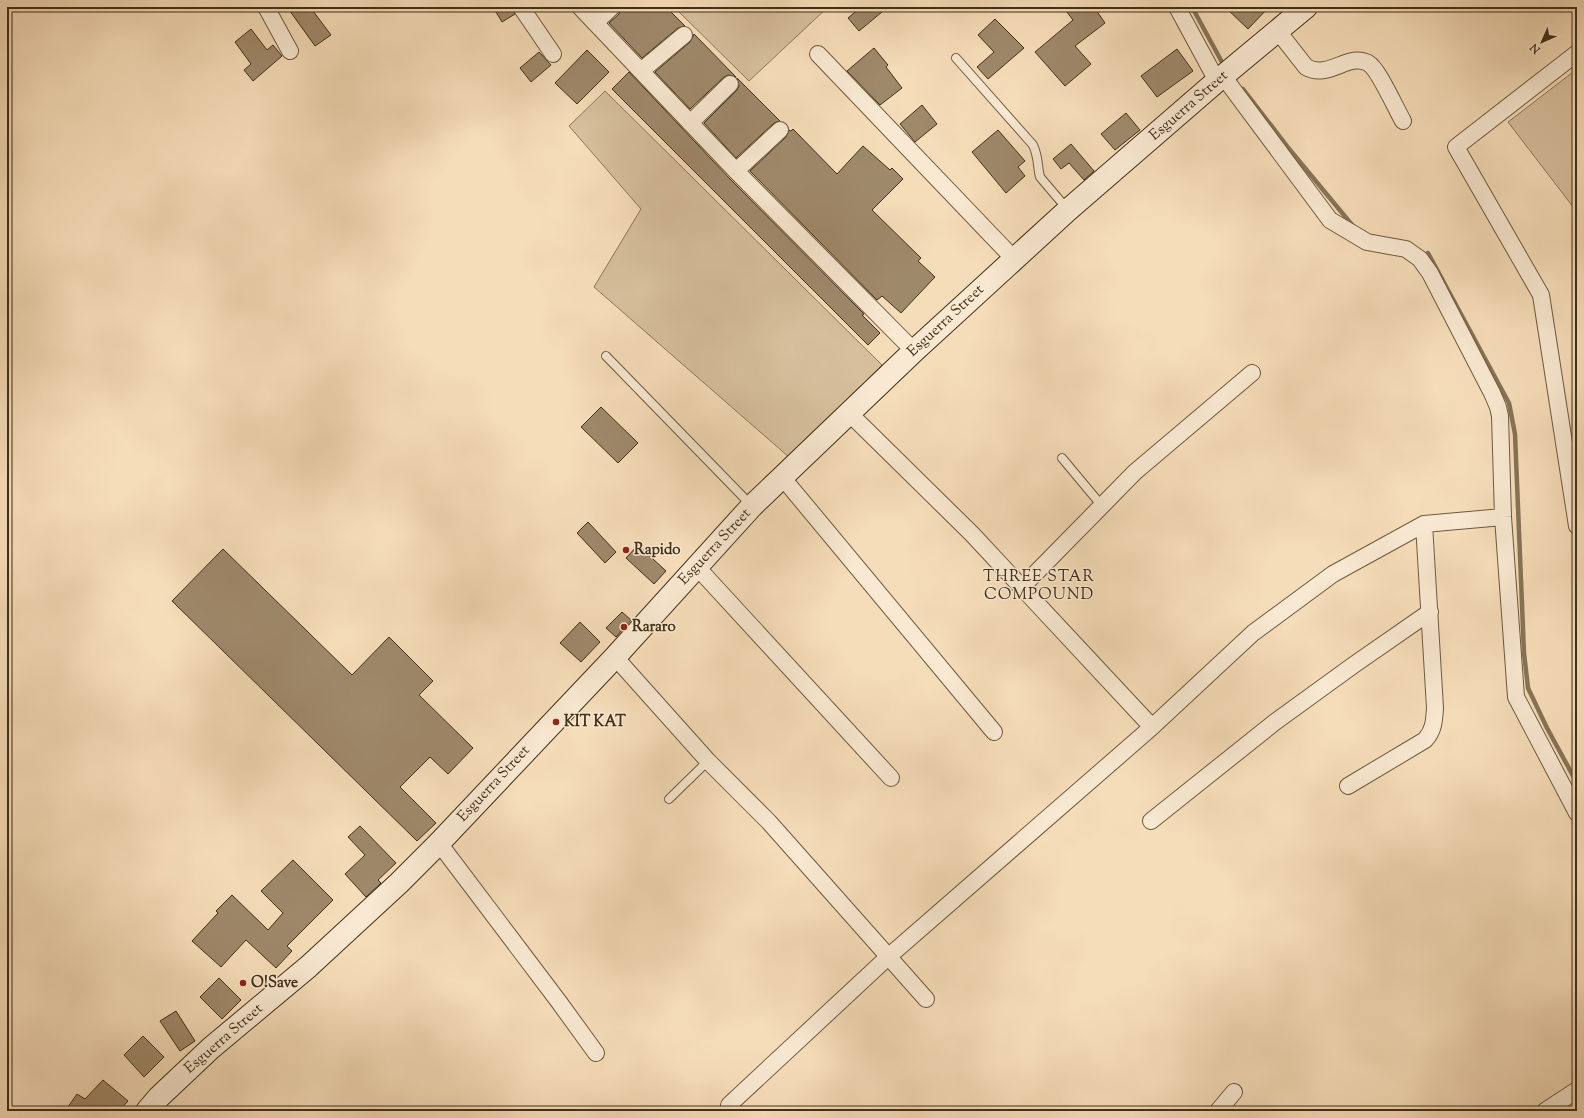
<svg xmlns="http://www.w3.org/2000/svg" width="1584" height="1118" viewBox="0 0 1584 1118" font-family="'Sorts Mill Goudy',serif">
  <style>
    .green { fill: #d7bf9d; stroke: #8c775a }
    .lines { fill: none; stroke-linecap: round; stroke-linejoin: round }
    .stream { stroke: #887457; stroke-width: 4.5 }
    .building { fill: #9f896b; stroke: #412f17 }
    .lane-casing { stroke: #6e5a40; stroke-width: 10 }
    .street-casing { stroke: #6e5a40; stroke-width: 18 }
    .secondary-casing { stroke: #412f17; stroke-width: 24 }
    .lane { stroke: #f9e9d2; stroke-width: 8 }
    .street { stroke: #f9e9d2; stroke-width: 16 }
    .secondary { stroke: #f9e9d2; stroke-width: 22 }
    .poi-dot { fill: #8f2418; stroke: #f9e9d2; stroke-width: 1.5 }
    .labels { text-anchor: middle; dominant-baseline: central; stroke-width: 3; stroke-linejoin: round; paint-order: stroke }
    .street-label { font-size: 15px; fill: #412f17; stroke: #f9e9d2 }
    .poi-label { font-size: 15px; font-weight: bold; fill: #412f17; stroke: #f9e9d2; text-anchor: start }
    .neighbourhood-label { font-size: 16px; letter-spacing: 1px; fill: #412f17; stroke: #f9e9d2 }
  </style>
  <rect width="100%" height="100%" fill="#f6ddb9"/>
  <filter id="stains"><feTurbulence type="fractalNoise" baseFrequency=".005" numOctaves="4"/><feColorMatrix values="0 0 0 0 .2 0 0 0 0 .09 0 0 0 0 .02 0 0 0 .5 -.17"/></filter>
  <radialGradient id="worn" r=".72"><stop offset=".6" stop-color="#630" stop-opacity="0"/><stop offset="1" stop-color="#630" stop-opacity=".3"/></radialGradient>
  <path class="green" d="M674 7H828L749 81Z
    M1577 69V212L1508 122Z
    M605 91 882 365 790 458 594 287 641 209 569 126Z"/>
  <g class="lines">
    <path class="stream" d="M1192 7 1223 64
      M1243 89 1290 150 1353 226
      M1428 253 1509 403 1515 434 1524 653 1528 688 1547 728 1577 783"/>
  </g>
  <path class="building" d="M287 7H310L331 35 315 46Z
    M493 7H512L515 14 502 22Z
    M621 7H666L685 26 678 28 642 58 609 23 619 14Z
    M861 7H888L859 31 848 18Z
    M1063 7H1094L1105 23 1075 46 1091 64 1065 86 1035 52 1073 20Z
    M1225 7H1269L1248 29Z
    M995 19 1024 48 988 79 977 67 994 52 978 35Z
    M251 29 267 50 273 45 282 56 253 81 244 70 251 64 235 42Z
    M694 34 736 77 728 75 724 77 690 109 655 72 690 42Z
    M874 48 888 65 886 67 902 88 880 105 847 71Z
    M1177 49 1193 71 1157 97 1141 76Z
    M587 50 609 72 577 104 555 83Z
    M539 52 551 65 531 82 520 68Z
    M629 72 729 178 864 314 862 315 880 333 868 345 612 89Z
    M737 78 780 121 774 123 736 158 704 123 737 90 739 86Z
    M922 105 937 124 915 142 900 124Z
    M1126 113 1140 130 1115 150 1101 134Z
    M793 129 837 174 863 146 890 170 892 168 903 179 872 210 921 258 918 261 935 277 901 313 882 296 877 300 750 171 786 137 789 130 791 131Z
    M998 130 1025 161 1018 167 1025 176 1006 193 972 152Z
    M1071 144 1094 171 1084 180 1069 163 1061 169 1053 159Z
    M601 407 638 443 618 463 581 427Z
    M588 522 616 552 605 563 577 533Z
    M638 545 666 571 654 584 626 558Z
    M223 549 352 675 389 637 433 681 419 695 473 748 448 774 430 757 400 787 436 823 417 841 172 601Z
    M622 612 631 620 616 637 606 628Z
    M580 622 600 642 581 662 560 643Z
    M360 826 396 863 378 880 381 883 366 897 345 874 365 855 348 837Z
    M293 860 333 900 287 946 292 951 276 968 246 940 221 967 192 941 218 913 216 911 232 895 268 930 283 913 261 891Z
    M219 978 241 1000 222 1019 200 997Z
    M176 1011 195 1041 180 1051 160 1021Z
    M143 1036 164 1057 144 1077 124 1055Z
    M103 1080 128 1101 119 1111H65L77 1094 85 1099Z"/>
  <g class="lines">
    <defs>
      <path id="lane" d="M956 58 1033 145C1039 158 1037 165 1040 177L1068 210
        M606 356 752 506
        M1062 458 1102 506
        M669 799 708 761"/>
      <path id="street" d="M266 7 290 51
        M521 7 553 54
        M580 7 736 171 914 351
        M1177 7 1217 81
        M595 23 612 7
        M1277 30 1306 67C1328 80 1349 52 1368 63 1378 68 1396 109 1403 121
        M1577 53 1456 147 1541 295 1577 526
        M818 54 1014 259
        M641 71 684 35
        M1223 76 1330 220 1367 242 1406 249 1420 259 1430 273 1492 393 1498 407 1500 416 1503 517 1516 697 1577 813
        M690 123 730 84
        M736 171 780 130
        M849 413 972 534 1152 727
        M782 477 994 732
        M696 566 891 778
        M1022 587 1135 472 1252 373
        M615 657 708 761 769 822 926 999
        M1348 786 1425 740C1434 730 1434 721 1435 708L1424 524
        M1151 821 1275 722 1355 664 1430 612
        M439 843 559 1002 596 1053
        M729 1105 888 957 1152 727 1253 633 1333 574 1424 524 1503 517
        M1218 1111 1234 1092
        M1545 1111 1577 1090"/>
      <path id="secondary" d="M147 1111 159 1097 211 1048 308 967 399 883 439 843 615 657 752 506 914 351 1068 210 1217 81 1306 7"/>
    </defs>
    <use href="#lane" class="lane-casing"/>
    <use href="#street" class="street-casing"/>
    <use href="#secondary" class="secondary-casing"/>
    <use href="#lane" class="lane"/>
    <use href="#street" class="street"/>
    <use href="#secondary" class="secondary"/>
  </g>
  <g class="poi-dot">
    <circle cx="626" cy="550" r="4"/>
    <circle cx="624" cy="627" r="4"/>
    <circle cx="556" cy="722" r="4"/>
    <circle cx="243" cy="983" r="4"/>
  </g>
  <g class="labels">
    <g class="street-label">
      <text transform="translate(1189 106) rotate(-41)">Esguerra Street</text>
      <text transform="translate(946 321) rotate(-43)">Esguerra Street</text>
      <text transform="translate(715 547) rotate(-47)">Esguerra Street</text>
      <text transform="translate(494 784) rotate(-47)">Esguerra Street</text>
      <text transform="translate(224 1039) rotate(-41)">Esguerra Street</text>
    </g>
    <g class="poi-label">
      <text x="634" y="550">Rapido</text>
      <text x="632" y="627">Rararo</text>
      <text x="564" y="722">KIT KAT</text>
      <text x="251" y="983">O!Save</text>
    </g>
    <g class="neighbourhood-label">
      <text x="1039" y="577">THREE STAR<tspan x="1039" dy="18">COMPOUND</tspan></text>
    </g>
  </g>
  <rect width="1584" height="1118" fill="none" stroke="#f6ddb9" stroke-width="24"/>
  <rect x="8" y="8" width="1568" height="1102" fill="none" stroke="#412f17" stroke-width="2"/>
  <rect x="12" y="12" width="1560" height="1094" fill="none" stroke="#412f17"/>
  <g transform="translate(1542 42) rotate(225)" stroke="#f9e9d2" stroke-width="3" paint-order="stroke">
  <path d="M0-3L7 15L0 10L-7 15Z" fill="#412f17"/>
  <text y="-6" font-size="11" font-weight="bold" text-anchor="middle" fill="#412f17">N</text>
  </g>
  <rect width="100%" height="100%" filter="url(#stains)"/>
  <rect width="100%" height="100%" fill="url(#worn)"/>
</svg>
